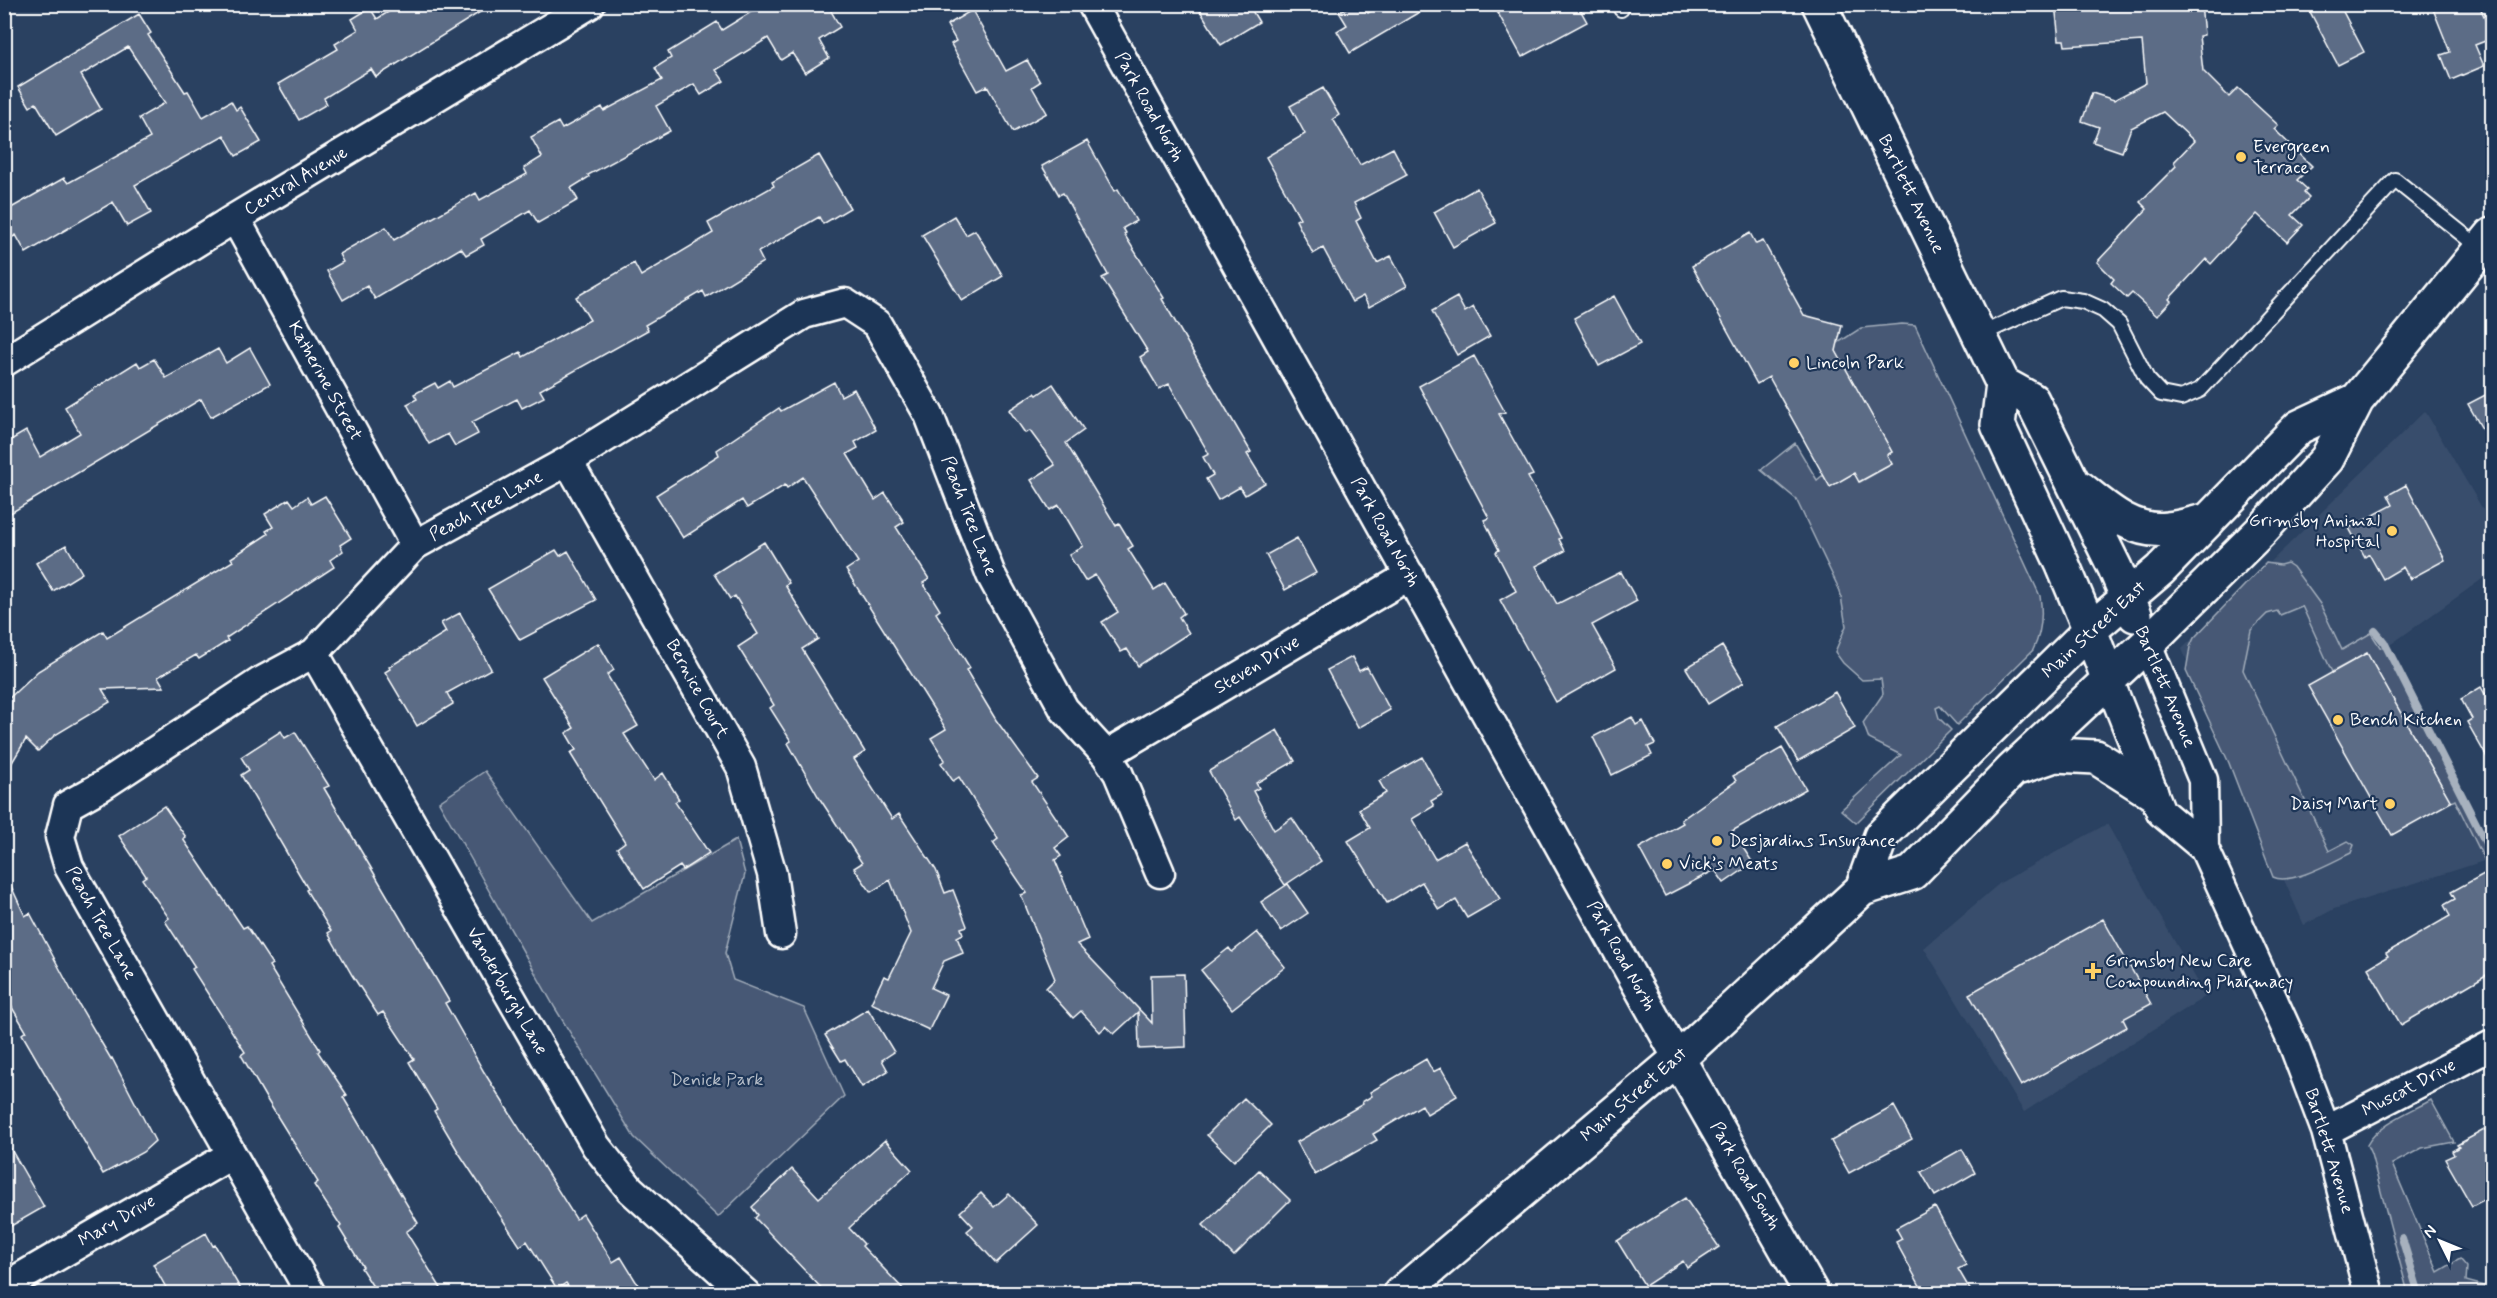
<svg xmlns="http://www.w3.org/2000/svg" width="2497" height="1298" viewBox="0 0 2497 1298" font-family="Mynerve,sans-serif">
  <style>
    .built { fill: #394e6c }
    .green { fill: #465975; stroke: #a2acba; stroke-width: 1.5 }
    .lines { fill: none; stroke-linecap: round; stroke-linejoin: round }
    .stream { stroke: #a7b1be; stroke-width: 8 }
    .building { fill: #5b6c86; stroke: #fff; stroke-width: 1.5 }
    .service-casing { stroke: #fff; stroke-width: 18 }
    .minor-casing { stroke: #fff; stroke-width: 33 }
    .secondary-casing { stroke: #fff; stroke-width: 38 }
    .service { stroke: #1d3557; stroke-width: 14 }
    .minor { stroke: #1d3557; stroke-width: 28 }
    .secondary { stroke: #1d3557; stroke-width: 33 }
    .poi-dot { fill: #ffd166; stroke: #1d3557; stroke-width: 2 }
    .labels { text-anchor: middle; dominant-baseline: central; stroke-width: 4.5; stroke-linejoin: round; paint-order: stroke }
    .street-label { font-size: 18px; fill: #fff; stroke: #1d3557 }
    .poi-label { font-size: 18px; fill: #fff; stroke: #1d3557; text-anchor: start }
    .park-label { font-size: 18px; fill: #b5bdc8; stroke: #1d3557 }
  </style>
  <rect width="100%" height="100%" fill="#2a4161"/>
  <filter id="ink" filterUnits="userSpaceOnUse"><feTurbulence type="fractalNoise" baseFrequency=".0167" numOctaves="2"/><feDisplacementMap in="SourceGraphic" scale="12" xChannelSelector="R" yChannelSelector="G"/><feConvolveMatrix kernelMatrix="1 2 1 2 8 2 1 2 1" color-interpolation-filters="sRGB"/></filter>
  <g filter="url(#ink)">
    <path class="built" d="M2425 411 2492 525V572L2387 647 2490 859 2334 909 2304 925 2182 649Z
      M2107 824 2206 996 2024 1112 1924 948 2000 883Z"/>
    <path class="green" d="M1902 324 1915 325 2040 596C2043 615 2042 632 2033 650L1957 725 1940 706 1936 708 1939 718 1951 730 1856 823 1841 810 1901 755 1869 739 1863 723 1883 694 1881 679 1862 680 1843 663 1835 652 1846 626 1840 591 1796 499 1761 470 1795 443 1817 480 1823 475 1830 486 1854 473 1860 482 1892 464 1887 455 1892 452 1833 346 1861 328Z
      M2266 563 2280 565 2287 563 2293 567 2320 604 2342 650 2371 633 2380 647 2386 649 2492 859V875L2455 800 2451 802 2367 653 2332 672 2302 606 2280 615 2277 611 2267 614 2251 630 2243 670 2329 851 2348 841 2354 845 2351 853C2334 861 2291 886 2273 877L2229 763 2186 671 2190 647 2194 638Z
      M485 771 592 923 736 840 745 874 725 953 733 980 804 1008 844 1096 718 1217 634 1137 555 1008 439 802Z
      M2431 1100 2454 1142 2422 1148 2392 1164 2438 1272 2460 1259 2467 1267 2466 1281 2492 1288V1293H2408L2371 1154 2367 1145C2379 1123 2410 1112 2431 1100Z"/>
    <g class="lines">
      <path class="stream" d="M2375 631 2384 642 2492 855
        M2402 1238 2419 1294"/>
    </g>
    <path class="building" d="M401 4H493L376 77 371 69 324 98 327 104 299 120 278 84 338 49 335 44 358 30 352 19 370 8 377 19Z
      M764 4H827L840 27 819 40 829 58 805 73 792 53 781 60 768 38 716 70 724 81 701 95 694 84 656 106 670 131 588 175 589 177 571 188 578 200 538 223 530 210 481 239 484 245 466 255 461 248 375 299 367 286 343 300 327 271 343 262 339 254 386 227 394 240 476 193 480 200 527 174 524 168 542 157 531 137 558 122 562 129 602 107 604 111 662 80 655 68 671 58 668 52 717 22 722 30Z
      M1196 4H1248L1259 22 1221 45Z
      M1353 4H1363L1368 13 1382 4H1433L1350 53 1337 31 1347 25 1339 12Z
      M1493 4H1577L1587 22 1522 57Z
      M2055 4H2201L2204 35 2199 36 2203 71 2229 97 2238 88 2278 125 2274 129 2312 166 2297 180 2307 189 2304 193 2309 198 2292 215 2303 225 2287 242 2257 214 2211 264 2206 259 2169 299 2171 301 2157 316 2132 293 2127 298 2111 283 2114 279 2097 262 2147 209 2140 202 2176 166 2174 162 2194 141 2163 112 2131 128 2122 152 2093 142 2099 127 2082 121 2092 93 2114 100 2146 83 2142 41 2065 46 2064 40H2059Z
      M2306 4H2339L2364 52 2338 65Z
      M2431 4H2479L2493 38 2475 45 2484 66 2451 80 2441 55 2450 52Z
      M972 10 1006 71 1027 60 1040 82 1032 87 1047 113 1013 132 987 86 977 91 951 44 956 41 947 25Z
      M139 14 151 33 148 35 185 92 188 91 203 117 231 101 236 110 240 107 261 142 236 156 224 135 135 185 151 213 127 226 113 202 26 253 16 235 4 242V212L64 178 68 183 150 138 139 118 165 103 128 47 81 75 101 109 56 136 36 103 30 107 18 87Z
      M1323 88 1339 115 1333 119 1360 165 1393 148 1407 175 1354 203 1361 218 1356 221 1377 263 1391 256 1407 286 1369 307 1363 296 1352 302 1323 248 1313 254 1296 220 1300 218 1266 157 1305 134 1290 106Z
      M1087 141 1115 191 1118 189 1136 221 1123 228 1126 233 1124 234 1164 298 1162 299 1251 452 1247 454 1265 483 1245 495 1240 487 1218 500 1206 479 1213 475 1203 457 1209 454 1169 384 1159 389 1140 357 1148 352 1102 278 1108 275 1063 193 1059 195 1042 166Z
      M819 155 850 208 823 224 819 217 758 252 763 262 706 297 703 291 645 325 648 330 540 390 544 397 522 408 517 399 472 422 478 434 455 446 448 434 429 444 407 404 417 399 414 394 435 383 438 388 450 381 453 387 521 352 523 357 590 320 576 297 634 263 641 276 713 233 708 223 774 186 772 182Z
      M1477 188 1496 223 1453 247 1434 212Z
      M954 216 966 235 975 230 1003 276 962 301 922 235Z
      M1750 233 1756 244 1763 241 1804 315 1842 325 1836 351 1892 452 1887 455 1892 464 1859 482 1854 473 1830 487 1769 377 1757 384 1692 266Z
      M1614 296 1640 344 1599 366 1574 318Z
      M1457 297 1465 312 1473 307 1490 336 1457 355 1432 311Z
      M250 348 270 384 211 417 201 399 4 517V444L26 431 40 457 80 433 65 407 137 362 140 367 154 359 166 378 218 349 226 363Z
      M1474 356 1505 412 1499 414 1533 475 1528 477 1561 538 1559 539 1565 551 1536 566 1557 604 1621 572 1637 601 1592 625 1616 668 1556 702 1500 600 1516 591 1496 552 1499 550 1484 520 1489 518 1419 386Z
      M834 382 841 396 854 389 876 430 855 442 858 448 847 454 875 500 885 493 904 522 896 527 929 579 923 583 940 610 936 613 970 668 966 670 996 720 1038 778 1032 782 1069 837 1055 848 1061 856 1055 860 1088 939 1077 944 1152 1023 1151 975 1184 974 1186 1047 1139 1049 1138 1012 1114 1034 1106 1026 1100 1032 1081 1011 1073 1018 1046 988 1055 979 1021 895 1027 893 993 843 998 839 959 777 953 781 941 763 945 760 931 738 946 729 846 570 858 562 803 477 787 488 785 485 747 508 742 500 683 538 656 495 719 455 717 450 779 408 781 411Z
      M1053 384 1084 430 1066 443 1116 526 1119 523 1133 546 1128 549 1154 590 1165 583 1184 613 1179 617 1189 633 1138 666 1127 649 1121 652 1102 622 1118 612 1095 575 1085 581 1069 555 1083 546 1059 505 1050 510 1031 480 1055 465 1030 431 1025 433 1009 410 1035 393 1037 395Z
      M2493 391V448L2468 404Z
      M2406 485 2445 560 2410 579 2403 567 2383 579 2369 554 2365 557 2349 528 2393 505 2388 495Z
      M325 496 351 538 340 545 343 551 330 560 334 567 226 638 228 641 199 659 196 655 158 677 164 687 102 689 110 702 55 735 38 751 26 739 4 776V703L38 671 103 631 107 638 233 561 231 558 268 534 266 531 273 527 265 514 289 499 294 506 307 497 311 504Z
      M1297 538 1316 573 1285 590 1266 555Z
      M764 542 789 583 785 585 818 639 802 649 865 752 854 759 892 819 899 814 936 870 945 893 953 890 967 926 961 928 963 934 957 937 963 953 944 961 931 988 946 995 929 1030 871 1003 884 976 889 978 911 933 890 880 871 892 854 868 862 863 818 796 788 743 791 741 770 708 774 705 738 647 758 634 735 596 730 599 714 574Z
      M66 545 82 573 53 591 36 563Z
      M556 550 560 556 568 551 596 600 520 640 488 589Z
      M460 613 491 669 447 693 453 704 417 726 385 672 390 669 389 667 446 632 441 623Z
      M598 643 614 670 607 675 638 726 624 734 654 780 663 773 679 799 675 802 709 853 683 870 680 866 644 889 617 848 625 842 570 753 576 750 566 733 574 728 542 677Z
      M1722 646 1744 682 1708 704 1686 668Z
      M2367 653 2451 802 2392 835 2308 686Z
      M1352 657 1359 671 1367 667 1390 710 1358 728 1327 670Z
      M2481 687 2485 694 2493 690V768L2467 722 2472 719 2461 699Z
      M1835 692 1855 728 1798 761 1777 726Z
      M1632 717 1636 725 1643 721 1655 744 1648 747 1652 755 1612 775 1593 737Z
      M1277 730 1295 761 1256 783 1259 788 1253 791 1274 830 1292 818 1321 861 1285 885 1240 817 1236 820 1209 771Z
      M281 731 285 738 295 732 329 786 324 788 449 1001 445 1003 484 1072 576 1219 583 1214 613 1262 621 1257 643 1293H573L566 1283 557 1289 527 1241 520 1246 459 1153 434 1111 437 1109 409 1062 414 1059 383 1012 378 1015 352 975 328 933 331 931 306 890 308 889 241 775 249 770 241 757Z
      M1782 748 1806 789 1732 831 1753 863 1724 883 1715 870 1665 896 1639 848 1683 823 1681 820 1736 781 1733 776Z
      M1422 757 1443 794 1431 801 1434 806 1412 819 1435 859 1465 842 1500 899 1467 918 1456 900 1439 910 1422 882 1387 903 1348 841 1370 828 1359 809 1386 793 1379 781Z
      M164 806 186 837 183 839 216 888 243 928 247 926 272 964 269 966 320 1050 318 1052 347 1095 343 1097 418 1223 406 1232 444 1293H377L361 1268 363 1267 339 1228 341 1226 314 1185 318 1182 266 1098 241 1055 245 1052 192 969 195 967 165 921 169 918 142 879 146 876 119 836Z
      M2493 869V971L2401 1025 2368 968 2388 956 2386 953 2450 916 2444 905 2455 899 2451 892Z
      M4 871 25 916 30 913 78 1003 111 1059 112 1058 155 1141 143 1152 103 1174 22 1034 26 1031 4 994Z
      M1288 884 1308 913 1281 931 1261 902Z
      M2103 919 2151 1004 2123 1019 2127 1027 2021 1086 1969 994Z
      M1257 932 1285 967 1232 1009 1201 970 1229 948 1232 952Z
      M868 1009 894 1052 882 1060 888 1071 862 1087 845 1059 841 1061 825 1035Z
      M1426 1059 1433 1072 1441 1068 1457 1096 1427 1114 1422 1105 1373 1134 1377 1140 1315 1175 1297 1142 1363 1104 1362 1102 1372 1096 1370 1092Z
      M1244 1098 1271 1125 1234 1161 1207 1135Z
      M1894 1106 1912 1139 1849 1173 1831 1141Z
      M2493 1125V1195L2472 1206 2445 1159 2454 1155 2452 1151 2459 1147 2457 1145Z
      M4 1137 44 1207 4 1230Z
      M885 1140 912 1170 849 1228 864 1244 862 1246 907 1293H826L755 1218 758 1215 752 1207 792 1169 819 1198Z
      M1962 1149 1975 1173 1935 1196 1921 1172Z
      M1259 1170 1290 1200 1234 1256 1203 1225Z
      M981 1193 994 1207 1009 1194 1038 1225 996 1263 967 1231 973 1226 960 1212Z
      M1685 1198 1719 1247 1687 1268 1683 1261 1645 1286 1617 1241Z
      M1935 1207 1966 1265 1958 1269 1972 1293H1924L1896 1242 1902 1239 1896 1228Z
      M206 1233 213 1246 215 1245 243 1293H169L153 1264Z"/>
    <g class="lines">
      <defs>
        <path id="service" d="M1619 4 1621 9
          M1979 335 2061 298 2083 301 2103 310 2119 324 2147 379 2161 394 2181 398 2200 390 2395 180 2481 249"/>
        <path id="minor" d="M1092 4 1678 1059
          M235 218 415 545
          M4 362 235 218 590 4
          M568 461 741 767 772 874 781 934
          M2147 644 2203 780 2204 848 2294 1046 2326 1131 2369 1294
          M314 653 596 1146 630 1189 746 1294
          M2108 678 2161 812 2204 848
          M1106 755 1410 575
          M2326 1131 2492 1045
          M4 1287 231 1155
          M311 1294 69 867 60 837 68 805 102 786 260 682 314 653 415 545 568 461 804 314 845 303 877 324 929 415 991 575 1064 709 1106 755 1118 773 1160 873"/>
        <path id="secondary" d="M1819 4 2003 384 1998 425 2062 563 2090 630 2108 678
          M2003 384 2032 400 2115 568 2135 615
          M2080 488C2105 508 2133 534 2167 529 2181 528 2195 523 2209 520
          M2020 767 2055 755 2096 757 2151 792
          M1862 889 1881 836 2090 630 2160 570 2299 427 2357 400
          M1678 1059 1812 1294
          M1400 1294 1678 1059 1862 889 1912 873 2012 770 2147 644 2261 531 2327 459 2357 400 2492 235"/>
      </defs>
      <use href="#service" class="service-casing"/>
      <use href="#minor" class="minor-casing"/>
      <use href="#secondary" class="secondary-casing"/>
      <use href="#service" class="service"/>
      <use href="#minor" class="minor"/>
      <use href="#secondary" class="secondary"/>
    </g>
  </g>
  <g class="poi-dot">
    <circle cx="2241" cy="157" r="6"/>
    <circle cx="1794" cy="363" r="6"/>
    <circle cx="2392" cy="531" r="6"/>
    <circle cx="2338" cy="720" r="6"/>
    <circle cx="2390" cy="804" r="6"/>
    <circle cx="1717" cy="841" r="6"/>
    <circle cx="1667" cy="864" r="6"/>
    <path d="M2090 962h6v6h6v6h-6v6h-6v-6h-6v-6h6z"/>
  </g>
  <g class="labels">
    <g class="street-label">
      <text transform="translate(1149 107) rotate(61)">Park Road North</text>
      <text transform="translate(296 181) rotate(-31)">Central Avenue</text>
      <text transform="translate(1911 194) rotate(64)">Bartlett Avenue</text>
      <text transform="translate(325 381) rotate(61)">Katherine Street</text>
      <text transform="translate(486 506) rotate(-29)">Peach Tree Lane</text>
      <text transform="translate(969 516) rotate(69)">Peach Tree Lane</text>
      <text transform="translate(1385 532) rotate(61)">Park Road North</text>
      <text transform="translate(2094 630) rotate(-43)">Main Street East</text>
      <text transform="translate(1257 665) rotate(-31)">Steven Drive</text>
      <text transform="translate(2165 687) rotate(67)">Bartlett Avenue</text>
      <text transform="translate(697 689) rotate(61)">Bernice Court</text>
      <text transform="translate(101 923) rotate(61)">Peach Tree Lane</text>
      <text transform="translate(1621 956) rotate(61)">Park Road North</text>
      <text transform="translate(507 991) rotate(60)">Vanderburgh Lane</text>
      <text transform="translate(2409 1088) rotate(-28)">Muscat Drive</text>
      <text transform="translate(1634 1095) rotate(-41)">Main Street East</text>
      <text transform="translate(2329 1151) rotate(73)">Bartlett Avenue</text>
      <text transform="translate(1745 1176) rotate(60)">Park Road South</text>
      <text transform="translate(117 1221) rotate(-30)">Mary Drive</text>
    </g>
    <g class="poi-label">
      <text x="2253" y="147">Evergreen<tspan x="2253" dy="21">Terrace</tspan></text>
      <text x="1806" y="363">Lincoln Park</text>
      <text x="2380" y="521" text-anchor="end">Grimsby Animal<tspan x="2380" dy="21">Hospital</tspan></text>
      <text x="2350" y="720">Bench Kitchen</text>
      <text x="2378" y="804" text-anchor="end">Daisy Mart</text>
      <text x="1729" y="841">Desjardins Insurance</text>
      <text x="1679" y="864">Vick’s Meats</text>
      <text x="2105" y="961">Grimsby New Care<tspan x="2105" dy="21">Compounding Pharmacy</tspan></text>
    </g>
    <g class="park-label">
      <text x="717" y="1080">Denick Park</text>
    </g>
  </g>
  <rect width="2497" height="1298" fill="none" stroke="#1d3557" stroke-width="24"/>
  <rect x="12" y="12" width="2473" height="1274" fill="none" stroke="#fff" stroke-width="2" filter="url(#ink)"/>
  <g transform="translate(2440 1241) rotate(313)" stroke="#1d3557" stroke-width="4.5" paint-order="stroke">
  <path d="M0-4.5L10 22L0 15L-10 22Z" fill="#ffffff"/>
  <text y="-9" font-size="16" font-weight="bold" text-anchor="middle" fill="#ffffff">N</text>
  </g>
</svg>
